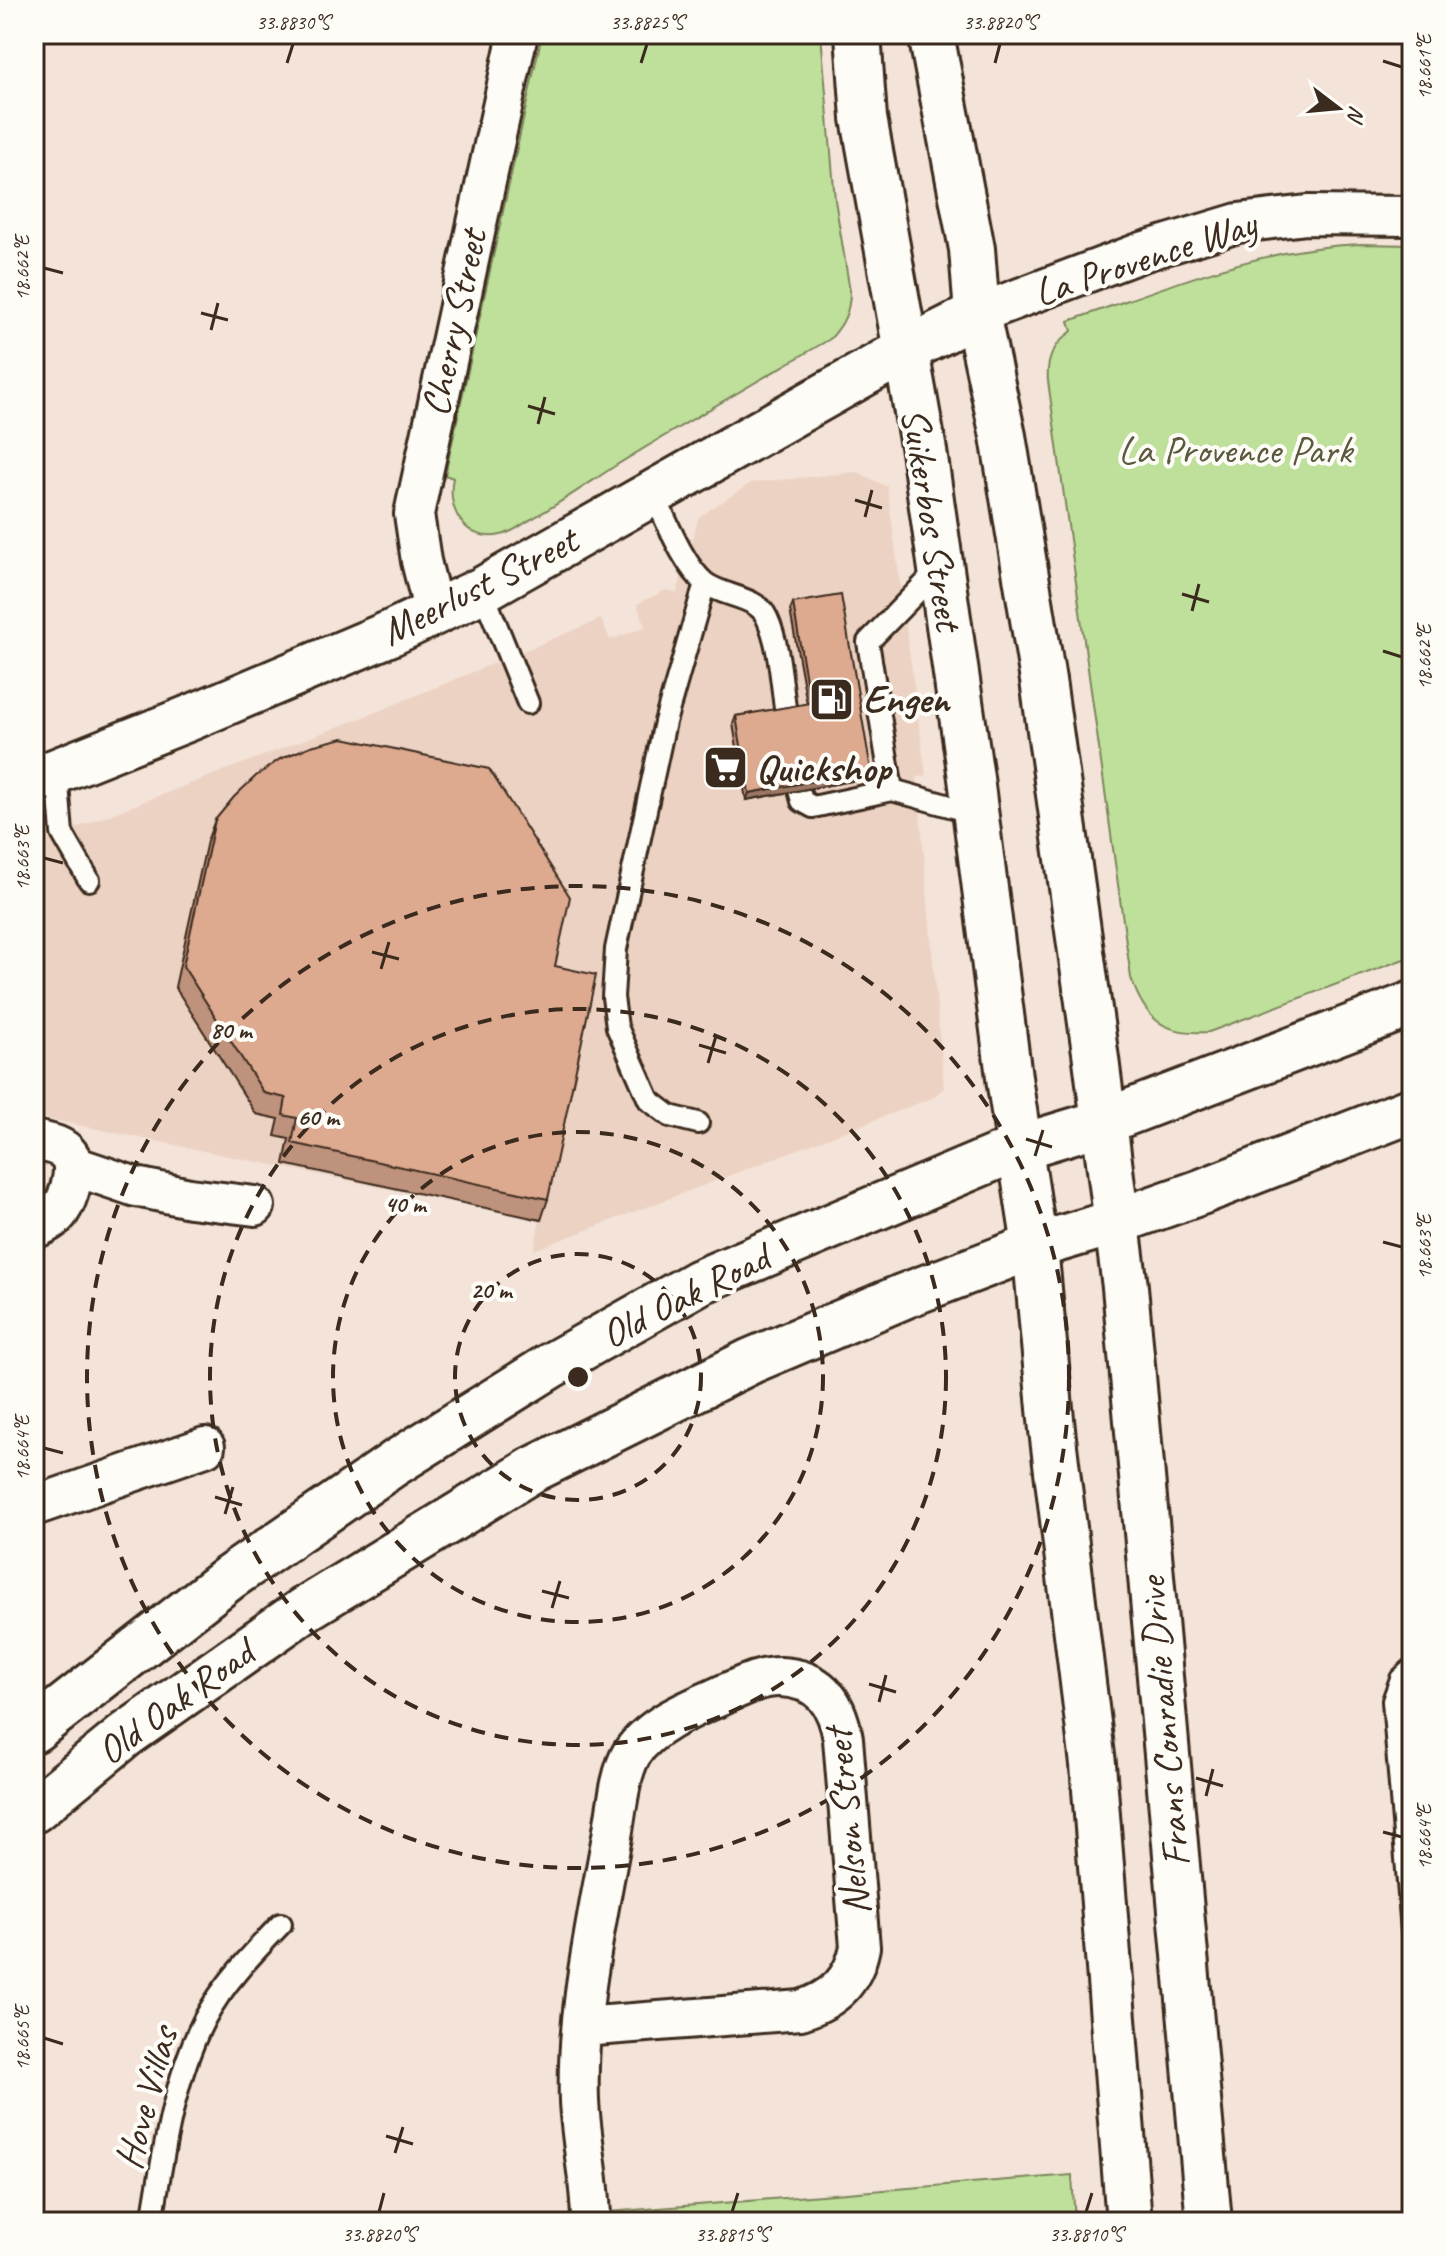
<svg xmlns="http://www.w3.org/2000/svg" width="1446" height="2256" viewBox="0 0 1446 2256" font-family="Caveat,sans-serif">
  <style>
    .built { fill: #ecd2c2 }
    .green { fill: #bee09a; stroke: #7c855c; stroke-width: 2 }
    .lines { fill: none; stroke-linecap: round; stroke-linejoin: round }
    .service-casing { stroke: #3b2a1e; stroke-width: 26 }
    .minor-casing { stroke: #3b2a1e; stroke-width: 44 }
    .tertiary-casing { stroke: #3b2a1e; stroke-width: 50 }
    .secondary-casing { stroke: #3b2a1e; stroke-width: 50 }
    .service { stroke: #fdfcf7; stroke-width: 20 }
    .minor { stroke: #fdfcf7; stroke-width: 38 }
    .tertiary { stroke: #fdfcf7; stroke-width: 44 }
    .secondary { stroke: #fdfcf7; stroke-width: 44 }
    .wall { fill: #be927c; stroke: #3b2a1e; stroke-width: 2 }
    .shaded-wall { fill: #9b7765; stroke: #3b2a1e; stroke-width: 2 }
    .building { fill: #ddaa90; stroke: #3b2a1e; stroke-width: 2 }
    .ticks { fill: none; stroke: #3b2a1e; stroke-width: 3 }
    .ring { fill: none; stroke: #3b2a1e; stroke-width: 4; stroke-dasharray: 14 10 }
    .labels { text-anchor: middle; dominant-baseline: central; stroke-width: 8; stroke-linejoin: round; paint-order: stroke }
    .street-label { font-size: 40px; fill: #3b2a1e; stroke: #fdfcf7 }
    .park-label { font-size: 40px; fill: #5c583d; stroke: #fdfcf7 }
    .poi-label { font-size: 40px; font-weight: bold; fill: #3b2a1e; stroke: #fdfcf7; text-anchor: start }
    .centre { fill: #3b2a1e; stroke: #fdfcf7; stroke-width: 4 }
    .ring-label { font-size: 24px; text-anchor: middle; font-weight: bold; fill: #3b2a1e; stroke: #fdfcf7; stroke-width: 8; stroke-linejoin: round; paint-order: stroke }
    .neatline { fill: none; stroke: #3b2a1e; stroke-width: 3 }
    .ticks-label { font-size: 20px; text-anchor: middle; fill: #3b2a1e }
  </style>
  <rect width="100%" height="100%" fill="#f3e3d8"/>
  <filter id="ink" filterUnits="userSpaceOnUse"><feTurbulence type="fractalNoise" baseFrequency=".0125" numOctaves="2"/><feDisplacementMap in="SourceGraphic" scale="16" xChannelSelector="R" yChannelSelector="G"/><feConvolveMatrix kernelMatrix="1 2 1 2 8 2 1 2 1" color-interpolation-filters="sRGB"/></filter>
  <g filter="url(#ink)">
    <path class="built" d="M858 472 887 487 926 776 917 777 944 1088 932 1098 534 1250 540 1220 34 1116V844L369 715 601 619 610 640 645 627 637 604 666 590 677 593 699 517 751 483Z"/>
    <path class="green" d="M542 34H821L835 200 850 291C850 311 844 324 830 339 758 381 686 422 615 466 586 485 559 504 528 521 520 526 511 533 501 535 465 543 446 509 453 478L445 475Z
      M1361 244 1412 245V956L1209 1032C1163 1035 1145 1019 1131 978L1048 381C1046 359 1054 344 1072 331L1069 321C1168 287 1256 248 1361 244Z
      M1072 2175 1075 2222H610L609 2212Z"/>
    <g class="lines">
      <defs>
        <path id="service" d="M653 493C666 519 683 565 705 583 723 597 758 596 767 618 780 646 781 683 786 714
          M940 568 868 642 892 790 975 813
          M482 590 528 703
          M57 772 62 833 89 880
          M799 790 802 801 813 807 892 790
          M698 1123 670 1116 649 1100 617 1027 613 997 616 949 665 722 705 583
          M1412 1669 1401 1679 1393 1701 1412 1931
          M152 2222C163 2155 173 2081 204 2020 223 1984 253 1953 281 1924"/>
        <path id="minor" d="M977 314 1142 252 1238 223 1307 215 1412 216
          M434 613 421 561 414 514 518 34
          M34 1140C46 1143 61 1144 69 1155 79 1168 68 1199 60 1211 54 1220 44 1225 34 1229
          M74 1166 136 1187 190 1198 255 1206
          M34 1506 205 1447
          M582 2027 801 2010C834 1999 853 1982 860 1947L843 1739C837 1703 821 1679 781 1677 759 1676 737 1689 718 1697 688 1710 651 1725 632 1753 618 1776 616 1820 610 1847 595 1930 576 2016 579 2101 581 2141 591 2182 591 2222"/>
        <path id="tertiary" d="M858 34 864 118 924 451 971 778 1010 1085 1035 1246 1052 1430 1093 1764 1129 2222
          M931 34 972 249 977 314 1003 436 1043 680 1096 1059 1125 1287 1209 2222
          M34 780 192 717 391 633 482 590 904 351 977 314"/>
        <path id="secondary" d="M34 1730 229 1578 395 1463 550 1366 699 1282 1020 1147 1103 1122 1412 1004
          M34 1810 127 1734 305 1609 532 1470 751 1361 904 1296 1035 1246 1116 1222 1201 1192 1412 1110"/>
      </defs>
      <use href="#service" class="service-casing"/>
      <use href="#minor" class="minor-casing"/>
      <use href="#tertiary" class="tertiary-casing"/>
      <use href="#secondary" class="secondary-casing"/>
      <use href="#service" class="service"/>
      <use href="#minor" class="minor"/>
      <use href="#tertiary" class="tertiary"/>
      <use href="#secondary" class="secondary"/>
    </g>
    <path class="wall" d="M793 603 868 778 746 800 733 724 736 716 807 704 790 610Z
      M215 820 548 1199 541 1220 284 1164 289 1139 275 1136 279 1119 256 1114 175 987 207 841Z"/>
    <path class="shaded-wall" d="M871 770 868 778 746 800 749 793Z"/>
    <path class="building" d="M841 595 871 770 749 793 736 716 810 703 793 603Z
      M343 738 489 769 570 897 555 966 596 975 548 1199 292 1143 297 1118 283 1115 286 1098 264 1093 183 966 215 820 234 797 256 776 280 759 311 746Z"/>
  </g>
  <path class="ticks" d="M1383 61 1402 67M287 63 293 44M641 63 647 44M995 63 1000 44M44 268 63 273M201 313 228 320M211 330 218 303M528 406 555 414M538 424 545 397M855 500 882 508M865 517 872 490M1182 594 1209 602M1192 611 1199 584M1383 651 1402 657M44 858 63 863M372 952 399 959M381 969 389 942M699 1045 726 1053M708 1063 716 1036M1026 1139 1052 1147M1035 1156 1043 1130M1383 1242 1402 1247M44 1448 63 1453M215 1497 242 1505M225 1514 233 1487M542 1591 569 1598M552 1608 560 1581M869 1684 896 1692M879 1702 886 1675M1196 1778 1223 1786M1206 1796 1213 1769M1383 1832 1402 1837M44 2038 63 2044M386 2136 413 2144M395 2153 403 2127M379 2212 384 2193M732 2212 738 2193M1086 2212 1092 2193"/>
  <g class="ring">
    <circle cx="578" cy="1377" r="123"/>
    <circle cx="578" cy="1377" r="245"/>
    <circle cx="578" cy="1377" r="368"/>
    <circle cx="578" cy="1377" r="491"/>
  </g>
  <defs>
    <symbol id="fuel-square" viewBox="-11 -11 22 22"><rect x="-9" y="-9" width="18" height="18" rx="4" fill="#3b2a1e" stroke="#fdfcf7"/><path d="M-5.5-6h7V0h2V4h1.3V-2.5L3-4.5l.8-.8L6-3V5H2.5V1h-1V6h-7ZM-4.2-4.7v3.2H.2V-4.7Z" fill="#fff"/></symbol>
    <symbol id="supermarket-square" viewBox="-11 -11 22 22"><rect x="-9" y="-9" width="18" height="18" rx="4" fill="#3b2a1e" stroke="#fdfcf7"/><path d="M-6-5.5h2.5l.6 2H6L4.5 2H-2.5L-4.4-4H-6ZM-1.5 3.2a1.3 1.3 0 1 0 .1 0ZM3 3.2a1.3 1.3 0 1 0 .1 0Z" fill="#fff"/></symbol>
  </defs>
  <g fill-rule="evenodd">
    <use href="#fuel-square" x="806" y="674" width="51" height="51"/>
    <use href="#supermarket-square" x="700" y="742" width="51" height="51"/>
  </g>
  <g class="labels">
    <g class="street-label">
      <text transform="translate(1145 258) rotate(-18)">La Provence Way</text>
      <text transform="translate(454 323) rotate(-78)">Cherry Street</text>
      <text transform="translate(932 519) rotate(81)">Suikerbos Street</text>
      <text transform="translate(479 586) rotate(-27)">Meerlust Street</text>
      <text transform="translate(685 1296) rotate(-27)">Old Oak Road</text>
      <text transform="translate(175 1702) rotate(-36)">Old Oak Road</text>
      <text transform="translate(1164 1722) rotate(-95)">Frans Conradie Drive</text>
      <text transform="translate(847 1822) rotate(-96)">Nelson Street</text>
      <text transform="translate(146 2098) rotate(-75)">Hove Villas</text>
    </g>
    <g class="park-label">
      <text x="1235" y="450">La Provence Park</text>
    </g>
    <g class="poi-label">
      <text x="863" y="699">Engen</text>
      <text x="756" y="768">Quickshop</text>
    </g>
  </g>
  <circle cx="578" cy="1377" r="12" class="centre"/>
  <g class="ring-label">
    <text x="231" y="1038">80 m</text>
    <text x="318" y="1125">60 m</text>
    <text x="405" y="1212">40 m</text>
    <text x="491" y="1298">20 m</text>
  </g>
  <rect width="1446" height="2256" fill="none" stroke="#fdfcf7" stroke-width="88"/>
  <g transform="translate(1338 108) rotate(106)" stroke="#fdfcf7" stroke-width="6" paint-order="stroke">
  <path d="M0-6L14 30L0 20L-14 30Z" fill="#3b2a1e"/>
  <text y="-12" font-size="22" font-weight="bold" text-anchor="middle" fill="#3b2a1e">N</text>
  </g>
  <rect x="44" y="44" width="1358" height="2168" class="neatline"/>
  <g class="ticks-label">
    <text x="293" y="29">33.8830°S</text>
    <text x="647" y="29">33.8825°S</text>
    <text x="1000" y="29">33.8820°S</text>
    <text transform="translate(1424 67) rotate(-90)" y="7">18.661°E</text>
    <text transform="translate(22 268) rotate(-90)" y="7">18.662°E</text>
    <text transform="translate(1424 657) rotate(-90)" y="7">18.662°E</text>
    <text transform="translate(22 858) rotate(-90)" y="7">18.663°E</text>
    <text transform="translate(1424 1247) rotate(-90)" y="7">18.663°E</text>
    <text transform="translate(22 1448) rotate(-90)" y="7">18.664°E</text>
    <text transform="translate(1424 1837) rotate(-90)" y="7">18.664°E</text>
    <text transform="translate(22 2038) rotate(-90)" y="7">18.665°E</text>
    <text x="379" y="2241">33.8820°S</text>
    <text x="732" y="2241">33.8815°S</text>
    <text x="1086" y="2241">33.8810°S</text>
  </g>
</svg>
